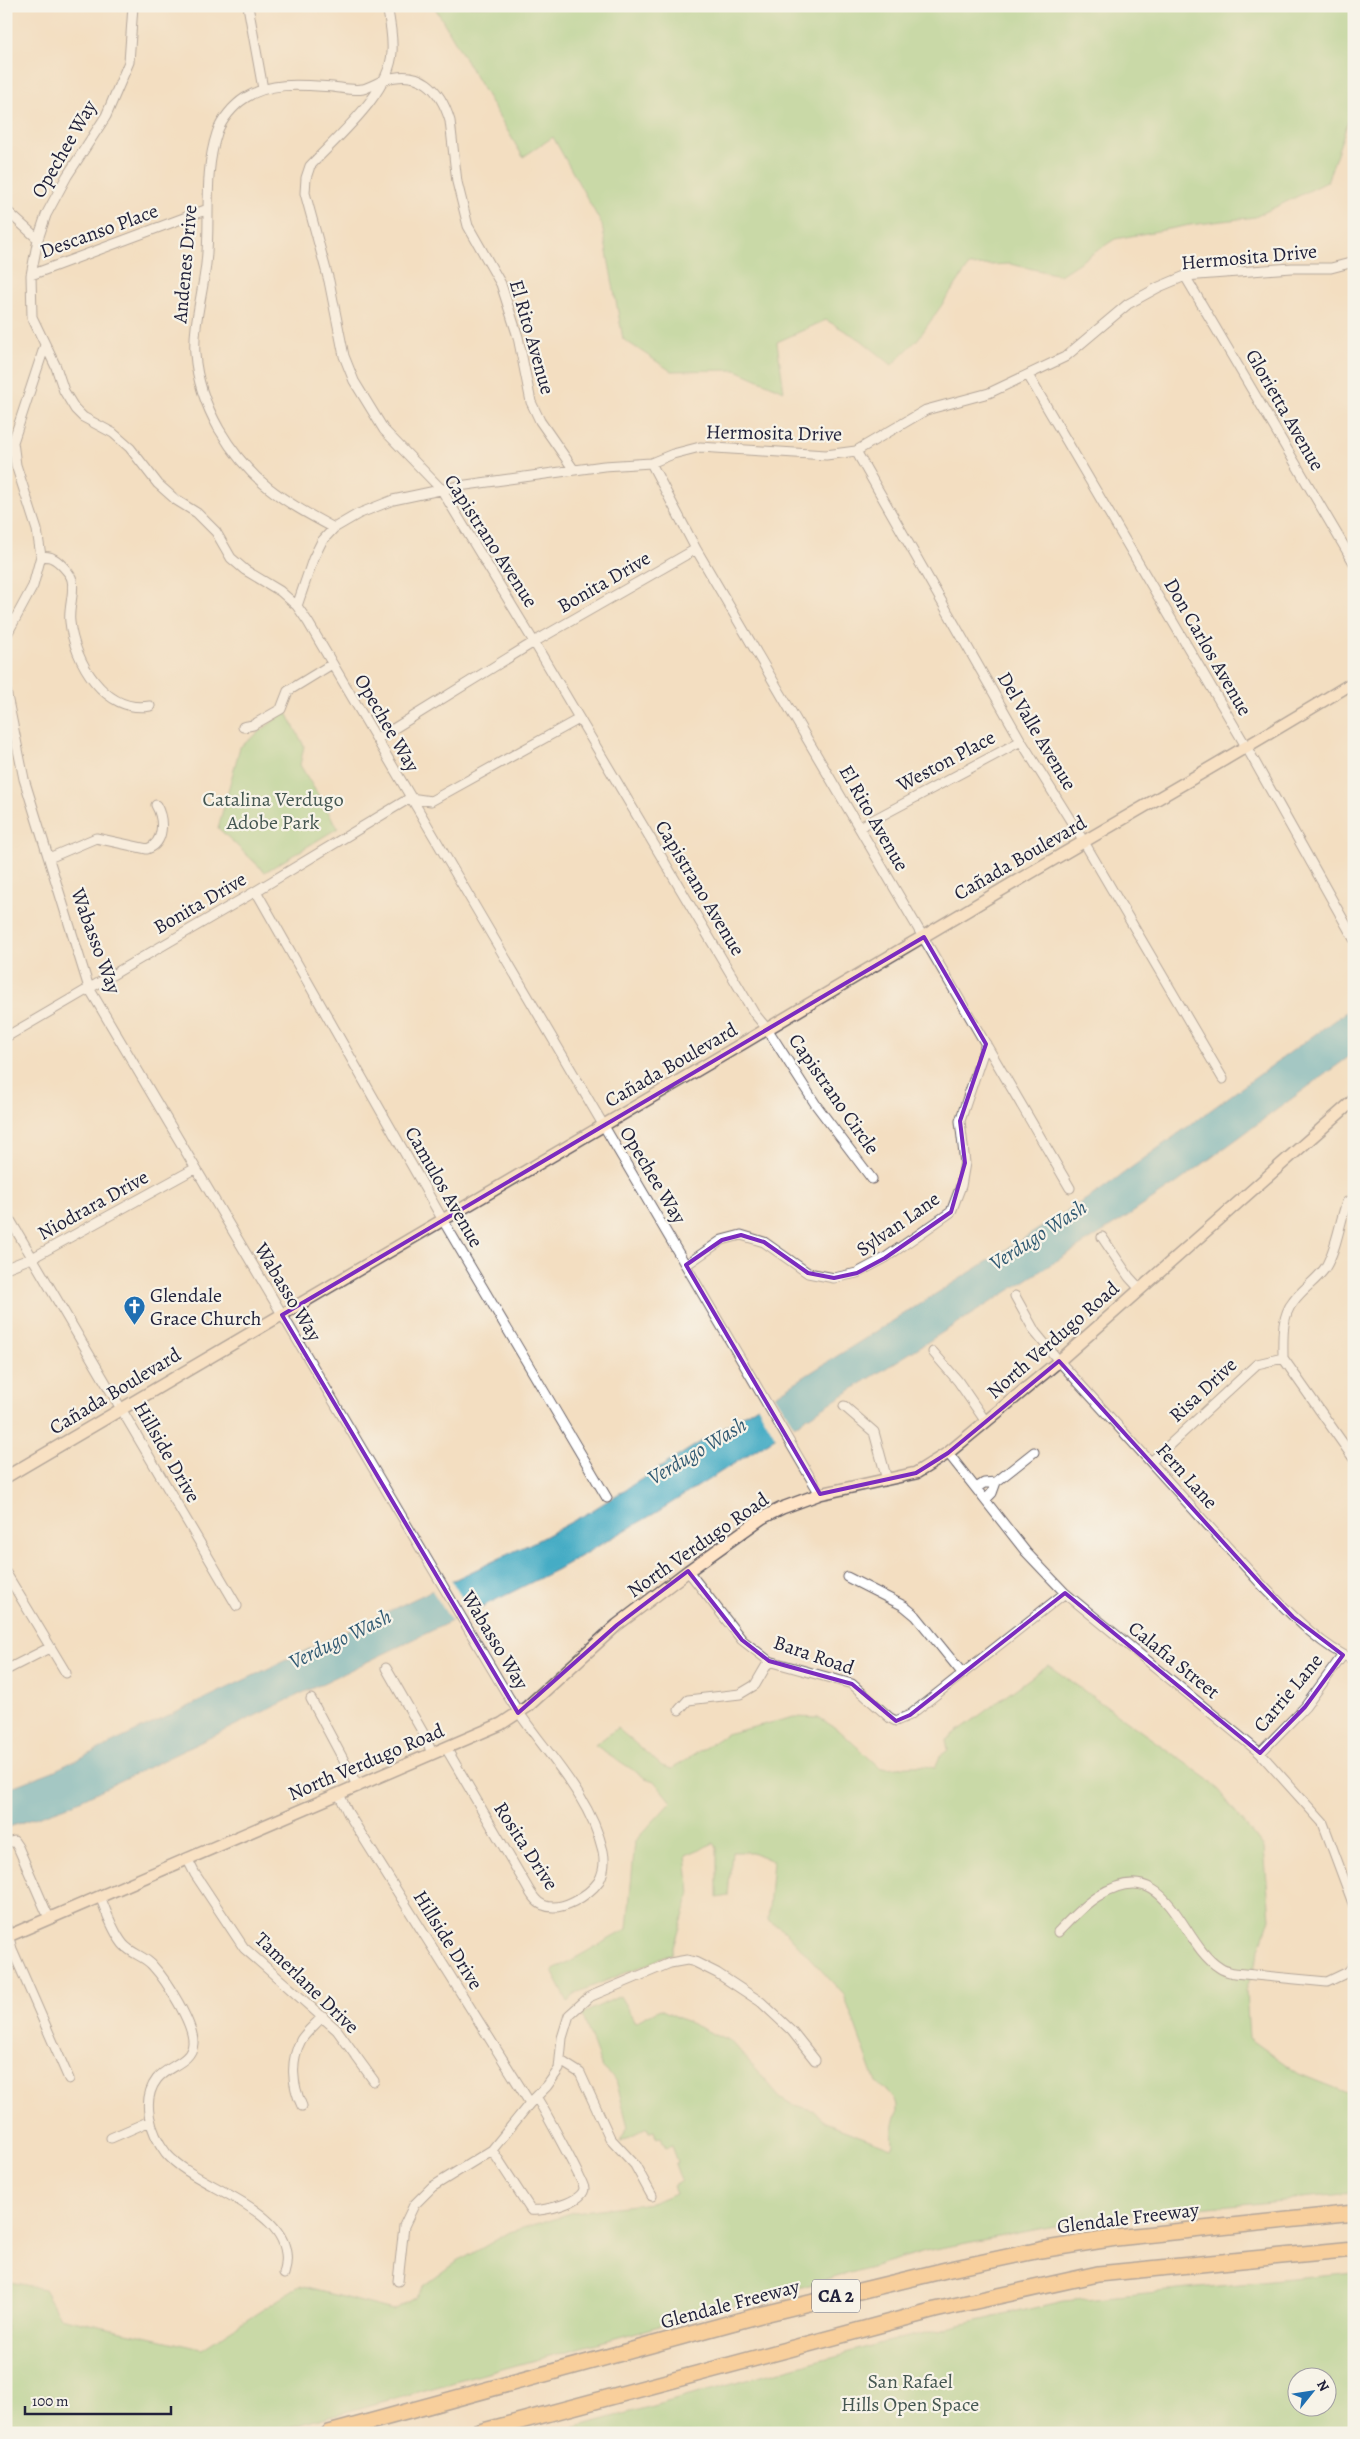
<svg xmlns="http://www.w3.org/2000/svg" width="1360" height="2439" viewBox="0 0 1360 2439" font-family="Alegreya,serif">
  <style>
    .green { fill: #97d388; stroke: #5c7a62; fill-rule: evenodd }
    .water { fill: #45acc5; stroke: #346780 }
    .pier { fill: #f3dec1 }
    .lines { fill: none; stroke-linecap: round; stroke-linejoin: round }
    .street-casing { stroke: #6b646a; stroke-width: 11 }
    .secondary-casing { stroke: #6b646a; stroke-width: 14 }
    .highway-casing { stroke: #6b646a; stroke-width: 18 }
    .street { stroke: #fff; stroke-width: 9 }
    .secondary { stroke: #ffe4c6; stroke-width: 11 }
    .highway { stroke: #febc70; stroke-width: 15 }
    .marked { fill: none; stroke: #7b2cbf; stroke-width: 4; stroke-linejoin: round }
    .labels { text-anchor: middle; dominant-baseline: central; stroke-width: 4.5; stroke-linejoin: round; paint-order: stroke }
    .shield { fill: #f7f3e8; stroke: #62616f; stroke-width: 1 }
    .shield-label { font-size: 19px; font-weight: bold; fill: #22223b }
    .street-label { font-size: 20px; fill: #22223b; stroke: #f7f3e8 }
    .park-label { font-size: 20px; fill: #455752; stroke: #f7f3e8 }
    .poi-label { font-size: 20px; fill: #22223b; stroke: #f7f3e8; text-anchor: start }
    .water-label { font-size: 21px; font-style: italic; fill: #305972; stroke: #f7f3e8 }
  </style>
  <rect width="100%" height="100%" fill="#f7f3e8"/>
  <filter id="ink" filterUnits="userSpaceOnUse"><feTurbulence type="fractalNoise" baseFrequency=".02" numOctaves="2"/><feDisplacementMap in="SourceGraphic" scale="10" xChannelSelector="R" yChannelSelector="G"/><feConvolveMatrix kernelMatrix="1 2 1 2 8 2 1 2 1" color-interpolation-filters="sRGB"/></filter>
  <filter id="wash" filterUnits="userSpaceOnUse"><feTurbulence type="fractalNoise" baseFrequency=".0096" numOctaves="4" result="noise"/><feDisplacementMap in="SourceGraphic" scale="20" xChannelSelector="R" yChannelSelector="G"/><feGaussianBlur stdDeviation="1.12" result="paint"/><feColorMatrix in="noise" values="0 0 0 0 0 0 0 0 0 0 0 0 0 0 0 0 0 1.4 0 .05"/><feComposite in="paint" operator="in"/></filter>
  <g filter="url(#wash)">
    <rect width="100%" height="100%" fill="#f3dec1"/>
    <path class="green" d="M434 6H1354L1352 110 1327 182 1255 217 1190 225 1115 239 1060 275 1010 264 969 266 918 339 892 365 861 340 826 320 777 342 784 391 736 370 671 371 623 339 602 225 553 137 523 157Z
      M286 711 304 746 300 765 338 828 265 872 218 828 240 747Z
      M1048 1665 1212 1782 1264 1848 1270 1918 1246 1991 1249 2038 1299 2074 1347 2093 1354 2085V2193L1096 2218 925 2251 813 2284 268 2433H6V2281L44 2289 60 2317 202 2349 299 2286 393 2310 416 2297 424 2286 454 2264 510 2232 574 2212 651 2203 676 2193 673 2186 681 2181 675 2164 678 2162 672 2146 666 2148 661 2137 656 2138 654 2131 650 2132 648 2128 620 2142 628 2127 616 2080 602 2067 582 2014 620 1996 635 2022 660 2009 733 2043 780 2097 791 2104 815 2111 825 2123 891 2148 893 2145C889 2115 913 2104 876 2083L844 1995 786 1932 768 1920 773 1861 752 1852H732L728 1896 717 1898V1848L714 1843 686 1855 690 1894 672 1954 576 1993 568 2002 552 1971 627 1929 635 1841 671 1802 654 1781 645 1778 595 1745 617 1728 662 1766 672 1769 726 1734 794 1717 820 1718 840 1731 880 1768C899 1768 917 1763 935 1768L940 1756 948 1750 946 1740Z
      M1354 2273V2433H554L882 2343 1064 2301ZM1328 2376V2406H1298V2376Z"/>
    <path class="water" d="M1354 1006V1053L1177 1183 1120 1221 657 1512 558 1569 512 1592 66 1807 6 1828V1789L53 1771 538 1540 588 1513 1099 1191Z"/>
    <path class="pier" d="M774 1394 796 1429 777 1440 757 1405Z
      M450 1578 471 1613 452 1622 430 1587Z"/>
  </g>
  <g filter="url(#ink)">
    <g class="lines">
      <defs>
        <path id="street" d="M133 6 129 62 106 116 67 176 46 215 38 239 31 275 32 317 56 367 64 391 75 409 83 417 113 433 130 448 158 484 176 500 197 513 216 532 231 558 245 570 280 591 297 606 308 622 820 1494
          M248 6 263 89
          M387 6C390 21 393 37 392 52 390 93 337 137 310 166L306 178 305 193 329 281 344 356 354 381 384 430 441 489 534 642 754 1013 768 1030 816 1105 872 1179
          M6 210 38 239
          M31 275 208 209
          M1185 276 1354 563
          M1028 375 1247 748 1354 939
          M856 451 1021 741 1084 842 1223 1079
          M651 463 696 549 1070 1188
          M334 528C282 500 250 482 219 429 206 406 197 380 195 354 193 325 203 293 206 264 211 221 203 175 217 133 221 120 234 105 245 98 271 81 303 85 333 87 342 88 353 91 363 89 370 87 377 83 384 80 420 68 440 88 450 121L457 182 468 226 501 284 518 337 531 402 540 421 574 470
          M41 556C44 557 49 556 52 558 58 560 71 574 72 580 75 593 68 608 70 622 74 661 105 714 150 706
          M297 606 313 559 322 541 334 528 358 514 393 500 459 486 604 466 651 463 673 454 700 447 826 455 856 451 926 410 989 393 1065 357 1128 304 1159 287 1185 276 1292 268H1331L1354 262
          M6 636 33 586 41 556 37 530 16 465 13 442 45 345
          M6 691 24 779 89 988 508 1696C539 1747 589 1791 603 1851 605 1861 604 1872 599 1881 589 1895 561 1913 543 1905 535 1902 530 1892 526 1885L446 1748
          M243 727 253 725 281 709 288 691 332 664
          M377 739 534 642 696 549
          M860 827 1021 741
          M49 858 96 838 147 849C165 843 164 819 156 805
          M256 891 444 1222 607 1498
          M6 1037 256 891 410 798 431 801 579 719
          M6 1213 237 1606
          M1102 1237 1129 1277 1140 1289
          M686 1265 722 1240 741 1235 764 1242 808 1273 834 1278 857 1273 885 1258 951 1212 961 1186 965 1163 960 1121 986 1044
          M6 1268 34 1257 194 1169
          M1015 1296 1035 1332 1059 1361 1262 1585C1288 1611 1320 1646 1354 1660
          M933 1352 958 1381 986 1422
          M1283 1358C1283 1341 1281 1316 1293 1302 1302 1289 1316 1281 1325 1268 1337 1248 1339 1224 1347 1202L1354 1199
          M1283 1358 1354 1459
          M844 1406 874 1432 887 1480
          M948 1453 1026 1552 1065 1593 1260 1753 1323 1823 1354 1906
          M1151 1462 1257 1364 1283 1358
          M976 1488 984 1483 996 1482 1034 1452
          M985 1500 992 1493 996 1482
          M688 1571 742 1640 769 1661 852 1684 890 1718 896 1721 910 1715 1065 1593
          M6 1573 66 1673
          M847 1577 904 1606 916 1616 963 1674
          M386 1668 426 1738 432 1754
          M6 1670 49 1648
          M311 1699 358 1787
          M679 1710 688 1700 740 1694 755 1685 769 1661
          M1260 1753 1305 1707 1343 1655
          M339 1794 348 1813 530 2103
          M6 1843 14 1841 18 1847 49 1918
          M187 1858 195 1874 244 1948 337 2030 374 2081
          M100 1896C106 1911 112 1930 123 1944 131 1954 145 1956 153 1966 166 1980 194 2024 193 2043 192 2063 168 2065 157 2079 140 2101 151 2133 166 2153 197 2191 304 2209 284 2274
          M6 1927 12 1949 69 2079
          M1058 1932C1070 1920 1083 1905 1098 1896 1169 1851 1179 1943 1220 1968 1224 1971 1230 1972 1234 1973L1327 1982 1348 1972 1354 1965
          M561 2061 580 2073 610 2138 635 2165 652 2196
          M302 2106C292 2085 290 2061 301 2040 306 2032 316 2024 323 2016
          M111 2138 150 2121
          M492 2150 531 2210C543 2212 584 2202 584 2188 584 2183 542 2105 536 2097
          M398 2281 404 2226 414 2205 432 2187 492 2150 530 2103 547 2086 559 2069 562 2038 569 2015 589 1997 670 1963 687 1960 695 1962 717 1973 761 2002 792 2031 815 2060"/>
        <path id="secondary" d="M6 1477C327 1288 648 1100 968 910 1096 833 1226 761 1354 682
          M6 1937 501 1724 527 1707 617 1625 688 1571 762 1518 782 1508 820 1494 916 1473 948 1453 1059 1361 1354 1100"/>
        <path id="highway" d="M329 2433 764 2314 946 2270 1040 2250 1116 2238 1354 2213
          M476 2433 935 2310 1098 2274 1354 2249"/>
      </defs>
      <use href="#street" class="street-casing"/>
      <use href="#secondary" class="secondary-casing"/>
      <use href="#highway" class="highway-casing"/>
      <use href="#street" class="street"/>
      <use href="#secondary" class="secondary"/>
      <use href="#highway" class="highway"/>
    </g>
  </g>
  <path d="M0 0H1360V2439H0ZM924 937 986 1044 960 1121 965 1163 951 1212 885 1258 857 1273 834 1278 808 1273 764 1242 741 1235 722 1240 686 1265 820 1494 916 1473 948 1453 1059 1361 1262 1585 1293 1617 1343 1655 1305 1707 1260 1753 1065 1593 910 1715 896 1721 852 1684 769 1661 742 1640 688 1571 617 1625 518 1713 282 1315Z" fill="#f3dec1" fill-opacity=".55" fill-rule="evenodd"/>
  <path class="marked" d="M924 937 986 1044 960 1121 965 1163 951 1212 885 1258 857 1273 834 1278 808 1273 764 1242 741 1235 722 1240 686 1265 820 1494 916 1473 948 1453 1059 1361 1262 1585 1293 1617 1343 1655 1305 1707 1260 1753 1065 1593 910 1715 896 1721 852 1684 769 1661 742 1640 688 1571 617 1625 518 1713 282 1315Z"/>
  <defs>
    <symbol id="church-pin" viewBox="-11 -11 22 30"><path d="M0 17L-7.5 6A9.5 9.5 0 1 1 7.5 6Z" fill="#1f6fb2" stroke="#f7f3e8"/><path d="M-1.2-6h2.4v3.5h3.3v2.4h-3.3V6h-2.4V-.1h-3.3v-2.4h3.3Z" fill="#fff"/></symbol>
  </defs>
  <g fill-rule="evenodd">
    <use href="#church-pin" x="122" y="1294" width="25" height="34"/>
  </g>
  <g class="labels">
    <rect class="shield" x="812" y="2279.5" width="48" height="33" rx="4"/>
    <g class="shield-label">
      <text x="836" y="2296">CA 2</text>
    </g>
    <g class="street-label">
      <text transform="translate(64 149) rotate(-60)">Opechee Way</text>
      <text transform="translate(99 231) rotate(-20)">Descanso Place</text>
      <text transform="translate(1249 257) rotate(-5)">Hermosita Drive</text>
      <text transform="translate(185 264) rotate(-85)">Andenes Drive</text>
      <text transform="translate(532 337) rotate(74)">El Rito Avenue</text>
      <text transform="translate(1285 410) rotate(60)">Glorietta Avenue</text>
      <text transform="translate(774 433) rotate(1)">Hermosita Drive</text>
      <text transform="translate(491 541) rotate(57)">Capistrano Avenue</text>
      <text transform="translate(604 582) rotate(-30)">Bonita Drive</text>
      <text transform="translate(1208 647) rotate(60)">Don Carlos Avenue</text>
      <text transform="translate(387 723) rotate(60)">Opechee Way</text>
      <text transform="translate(1037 731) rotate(59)">Del Valle Avenue</text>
      <text transform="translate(946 761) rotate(-28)">Weston Place</text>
      <text transform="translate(874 818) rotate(60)">El Rito Avenue</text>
      <text transform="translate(1020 858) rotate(-30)">Cañada Boulevard</text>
      <text transform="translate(700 888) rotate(59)">Capistrano Avenue</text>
      <text transform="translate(200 903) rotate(-30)">Bonita Drive</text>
      <text transform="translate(96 941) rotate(70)">Wabasso Way</text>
      <text transform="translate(671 1065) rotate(-30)">Cañada Boulevard</text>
      <text transform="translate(834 1094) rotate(55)">Capistrano Circle</text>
      <text transform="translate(653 1175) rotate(59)">Opechee Way</text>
      <text transform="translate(444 1187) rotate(60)">Camulos Avenue</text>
      <text transform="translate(93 1205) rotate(-29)">Niodrara Drive</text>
      <text transform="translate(898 1224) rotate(-35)">Sylvan Lane</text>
      <text transform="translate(288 1292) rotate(59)">Wabasso Way</text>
      <text transform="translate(1053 1340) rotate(-41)">North Verdugo Road</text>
      <text transform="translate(1203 1390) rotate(-43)">Risa Drive</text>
      <text transform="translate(115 1391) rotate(-31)">Cañada Boulevard</text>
      <text transform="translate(167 1452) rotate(60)">Hillside Drive</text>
      <text transform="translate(1187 1476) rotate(48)">Fern Lane</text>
      <text transform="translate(698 1545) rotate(-35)">North Verdugo Road</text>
      <text transform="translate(495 1640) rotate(59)">Wabasso Way</text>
      <text transform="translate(814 1655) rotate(19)">Bara Road</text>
      <text transform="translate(1174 1660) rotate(39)">Calafia Street</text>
      <text transform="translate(1288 1693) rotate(-50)">Carrie Lane</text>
      <text transform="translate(366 1762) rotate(-23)">North Verdugo Road</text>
      <text transform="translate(526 1846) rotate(57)">Rosita Drive</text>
      <text transform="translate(448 1940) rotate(58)">Hillside Drive</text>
      <text transform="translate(307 1983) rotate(44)">Tamerlane Drive</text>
      <text transform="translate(1128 2218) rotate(-7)">Glendale Freeway</text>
      <text transform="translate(730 2304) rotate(-15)">Glendale Freeway</text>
    </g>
    <g class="park-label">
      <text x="273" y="799">Catalina Verdugo<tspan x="273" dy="23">Adobe Park</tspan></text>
      <text x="910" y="2381">San Rafael<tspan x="910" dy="23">Hills Open Space</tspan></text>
    </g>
    <g class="poi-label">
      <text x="150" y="1295">Glendale<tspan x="150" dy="23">Grace Church</tspan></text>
    </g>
    <g class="water-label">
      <text transform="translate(1038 1235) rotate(-33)">Verdugo Wash</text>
      <text transform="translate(697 1451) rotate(-31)">Verdugo Wash</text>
      <text transform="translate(340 1639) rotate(-26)">Verdugo Wash</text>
    </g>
  </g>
  <rect width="1360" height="2439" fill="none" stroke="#f7f3e8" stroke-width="25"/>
  <g transform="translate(1312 2392) rotate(60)"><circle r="24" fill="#f7f3e8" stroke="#a29fa3"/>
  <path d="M0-4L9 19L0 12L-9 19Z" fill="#1f6fb2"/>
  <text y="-8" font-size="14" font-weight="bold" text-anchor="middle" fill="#22223b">N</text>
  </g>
  <path d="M25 2406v8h146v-8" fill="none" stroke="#22223b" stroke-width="2.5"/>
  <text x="32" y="2406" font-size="15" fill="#22223b" stroke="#f7f3e8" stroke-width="4" paint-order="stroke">100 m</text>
</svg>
